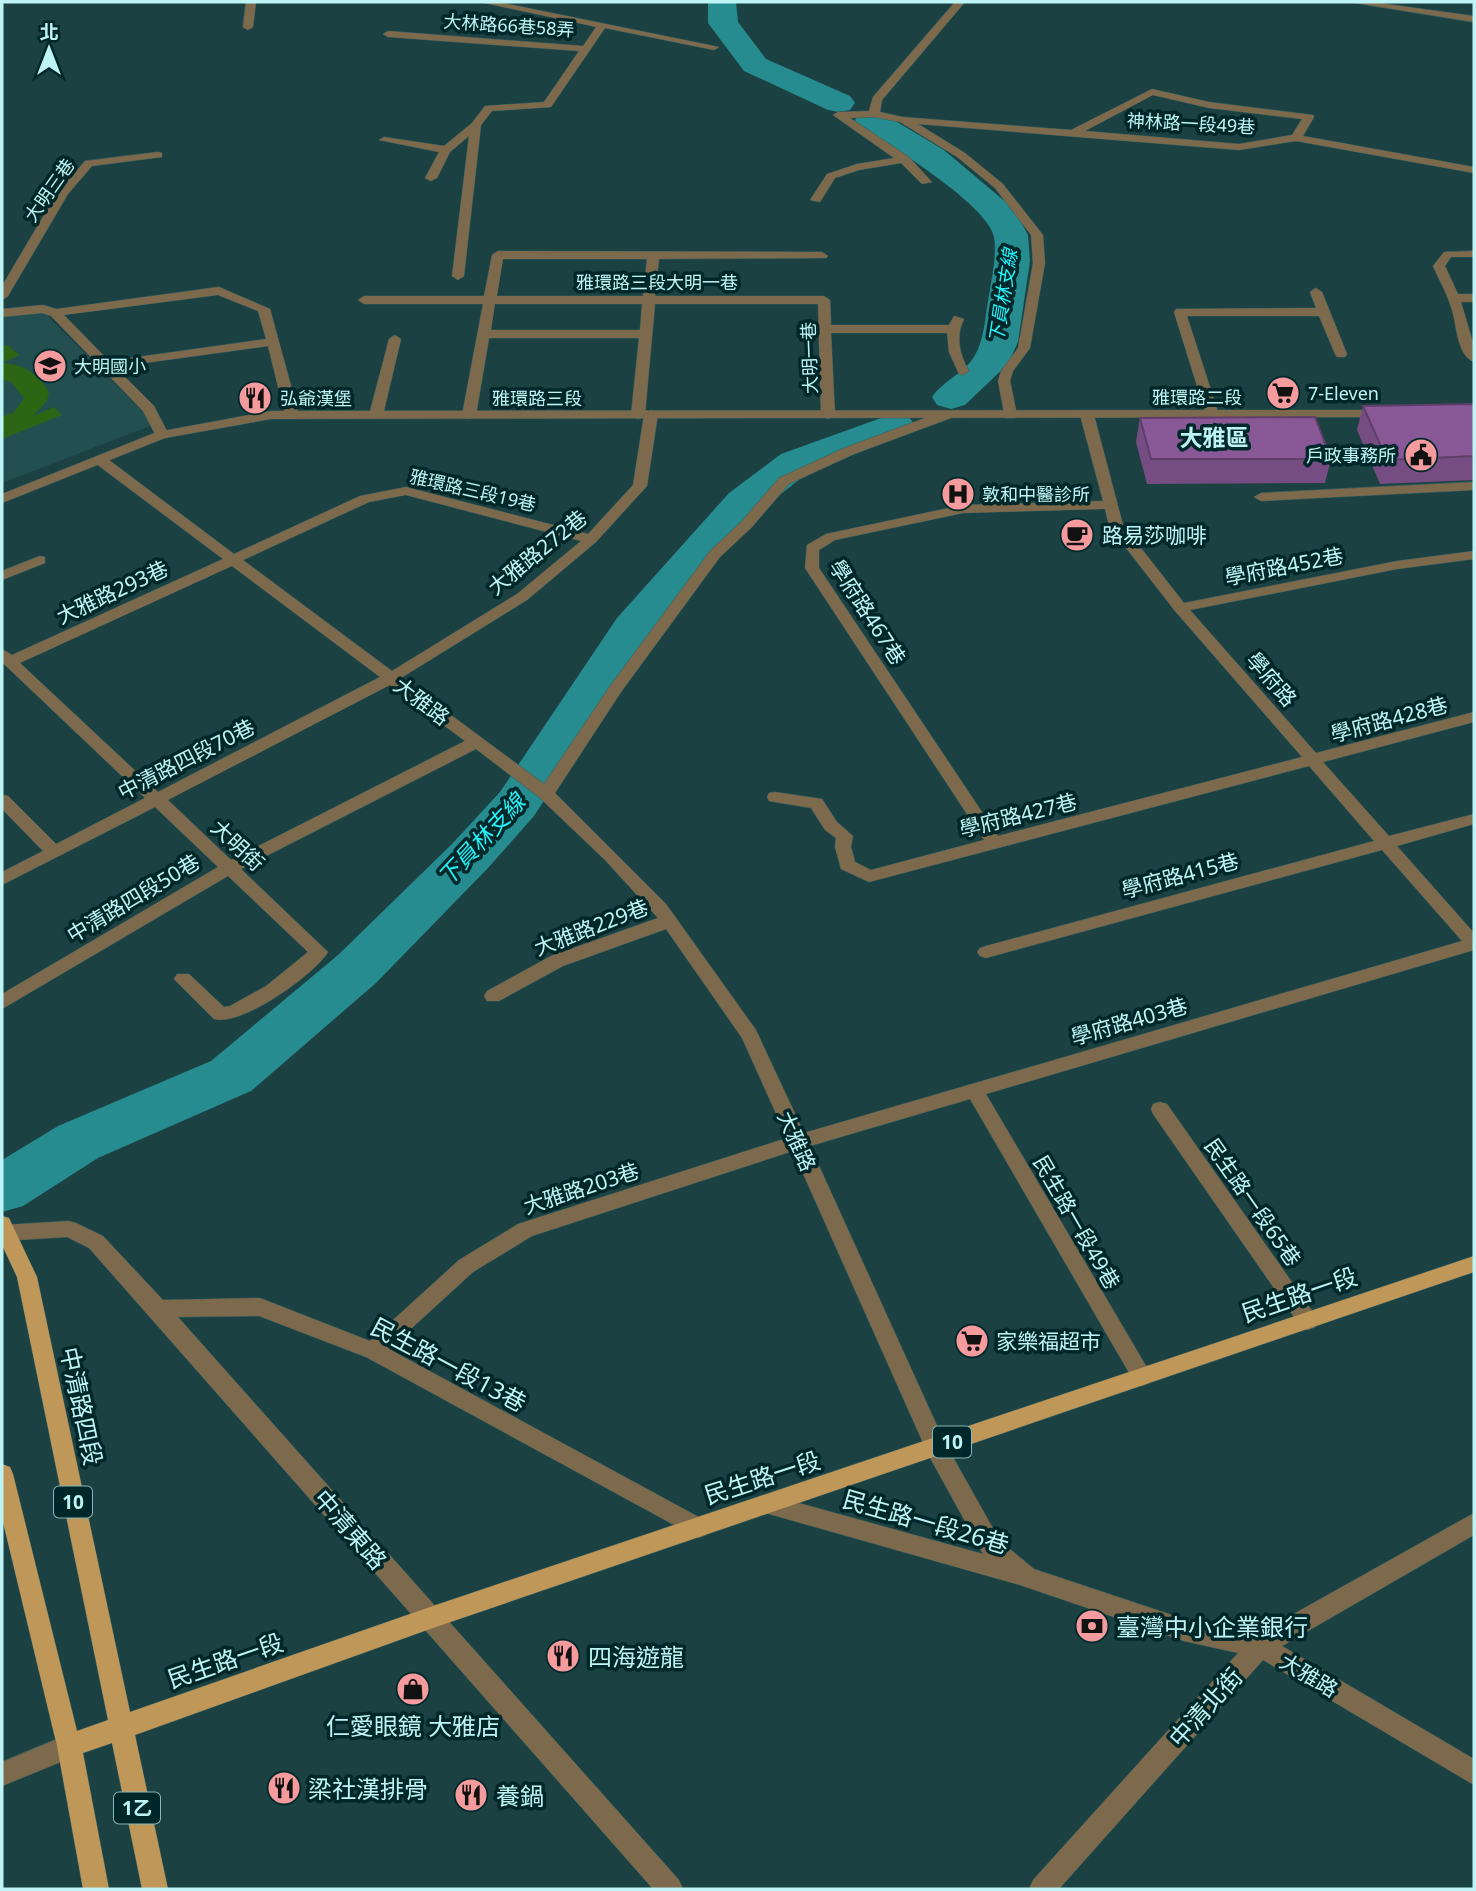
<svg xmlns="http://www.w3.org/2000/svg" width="1476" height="1891" viewBox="0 0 1476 1891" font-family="'Noto Sans','Noto Sans TC',sans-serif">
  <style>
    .built { fill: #244f51 }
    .green { fill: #2c6514 }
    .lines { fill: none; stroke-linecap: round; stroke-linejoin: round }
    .river { fill: #268c90; fill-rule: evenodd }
    .minor-casing { stroke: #355e5f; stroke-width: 1 }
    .tertiary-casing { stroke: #355e5f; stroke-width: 1 }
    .primary-casing { stroke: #355e5f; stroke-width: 1 }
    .minor { fill: #7d6a4d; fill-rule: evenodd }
    .tertiary { fill: #7d6a4d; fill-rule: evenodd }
    .primary { fill: #be9759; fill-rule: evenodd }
    .wall { fill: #764d82 }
    .building { fill: #895997; stroke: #603e6a; stroke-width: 2 }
    .labels { text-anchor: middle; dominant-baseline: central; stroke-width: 7; stroke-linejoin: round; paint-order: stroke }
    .far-street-label { font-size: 18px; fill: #bef4f5; stroke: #002729 }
    .far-poi-label { font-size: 18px; fill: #bef4f5; stroke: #002729; text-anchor: start }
    .far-water-label { font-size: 19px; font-style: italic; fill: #24f0f7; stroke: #002729 }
    .shield { fill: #002729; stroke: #85b6b8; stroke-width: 2 }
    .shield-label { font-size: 19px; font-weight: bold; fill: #bef4f5 }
    .poi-label { font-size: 21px; fill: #bef4f5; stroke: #002729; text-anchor: start }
    .street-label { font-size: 21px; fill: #bef4f5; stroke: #002729 }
    .far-district-label { font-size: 23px; font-weight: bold; fill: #bef4f5; stroke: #002729 }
    .water-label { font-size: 23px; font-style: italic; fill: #24f0f7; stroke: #002729 }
    .near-street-label { font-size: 24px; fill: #bef4f5; stroke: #002729 }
    .near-poi-label { font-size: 24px; fill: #bef4f5; stroke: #002729; text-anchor: start }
  </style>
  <rect width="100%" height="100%" fill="#1b4143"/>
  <path class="built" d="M26 314H46L145 414 150 426 2 483V318Z"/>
  <path class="green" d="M7 345 20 355 2 363C23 364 39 374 49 392L47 401 33 416 54 407 62 415 2 439V417L14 412 24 398 11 382 2 379V347Z"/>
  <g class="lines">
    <path class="river" d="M708 2H736L738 22 766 59 850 96 855 103 850 110 839 112 828 110 744 71 708 23Z
      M871 111 882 113 944 150 1014 209 1028 235 1030 261 1018 342 1008 364 965 405 951 409 937 405 932 397C943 381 964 373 974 357 985 339 985 315 989 295 992 276 997 256 994 237 988 205 889 144 860 127L855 120 860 113Z
      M895 413 909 417 915 425 909 433 809 472 759 511 650 636 534 816 488 868 376 983 251 1091 98 1158 23 1206 2 1212V1160L58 1126 211 1061 338 955 452 844 500 792 617 618 729 493 781 454Z"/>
    <defs>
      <path id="minor" d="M246 2H256L253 27 248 30 243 27Z
        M480 2H498L719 47 714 50 605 28 551 107 492 111 481 125 464 276 458 280 452 276 469 136 450 152 437 178 431 181 425 178 439 152 379 140 384 137 444 146 472 123 485 106 544 102 579 51 388 37 383 34 388 31 583 46 596 27Z
        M955 2H965L882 100 880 112 903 117 1071 130 1152 89 1209 102 1313 115 1314 117 1303 136 1474 167V173L1296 141 1239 150 918 124 965 153 1003 184 1043 235 1045 263 1030 348 1013 371 1010 381 1017 415 1015 418H1005L998 381 1001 371 1018 348 1033 263 1031 235 995 188 957 157 900 122 874 117 850 118 909 157 932 182 922 184 901 163 859 170 835 178 820 202 810 200 827 174 857 164 894 158 833 115 838 112 869 111 873 97ZM1153 95 1209 108 1302 119 1292 135 1239 144 1085 131Z
        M1349 2H1372L1474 16V22Z
        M158 152 162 153V157L92 166 68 194 8 296 2 300V286L57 193 85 161Z
        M498 251 822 252 828 256 826 258 659 259 655 296H824L830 300 831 325H949L954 316 964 319C955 337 960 355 969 371L963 375 959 374 949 352 947 333H831L835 415 828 419 821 415 818 304H655L645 414 651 410 658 414 647 486 596 542 527 600 401 678 544 784 610 686 710 551 741 522 779 478 844 448 941 412H951V418L854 454 789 484 751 528 720 557 621 692 555 793 666 904 756 1030 804 1133 1462 941 1382 850 986 958 980 956 977 952 980 948 986 946 1374 841 1309 766 869 882 841 869 835 847 836 838 825 830 811 808 769 801 767 797 769 793 775 792 822 799 837 822 853 836 851 847 855 862 871 870 984 840 805 568 807 545 826 534 963 505 1103 501 1080 415 1087 411 1094 415 1123 525 1184 603 1397 561 1474 551V559L1397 569 1190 610 1316 753 1474 712V722L1323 762 1389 836 1474 814V824L1397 846 1474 933V950L986 1094 1149 1371 1153 1377 1149 1383 1142 1386 1135 1383 970 1099 810 1146 944 1441 1000 1541 1034 1569 1184 1619 1258 1634 1474 1513V1535L1282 1646 1474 1759V1785L1263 1660 1059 1889H1029L1033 1880 1238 1653 1184 1641 1020 1585 762 1512 759 1505 762 1498 770 1495 983 1554 928 1454 793 1151 532 1236 473 1272 389 1349 706 1521 709 1528 706 1535 698 1538 366 1357 259 1316 178 1317 679 1880 683 1889H653L89 1248 67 1237 2 1241V1225L69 1221 76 1223 103 1236 163 1300 260 1298 370 1341 459 1260 518 1224 787 1138 742 1038 666 929 563 966 499 1001H487L484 996 487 991 551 956 658 918 605 860 540 798 476 749 241 869 328 952C314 975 241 1027 214 1019L174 979 177 974H189L224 1007 230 1006 266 986 308 952 228 876 2 1009V994L218 867 155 807 2 885V872L43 851 2 809V795L8 796 56 844 145 798 5 665 2 662V649L12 655 223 559 95 463V457H105L234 554 360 496 406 487 588 534 633 485 644 415 638 419 631 415 639 338H489L476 415 469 419 462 415 483 304H364L358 300 364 296H484L492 255ZM503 259H647L643 296H497ZM495 304H642L640 330H491ZM406 495 581 541 517 594 392 671 243 560 369 502ZM1105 509 1109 526 1175 611 1302 757 998 836 819 568V550L835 540 963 513ZM232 566 380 677 158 792 20 663ZM390 685 465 741 231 860 168 800Z
        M1474 251V257H1451L1445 266 1458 294H1474V302H1461L1474 346V362C1456 355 1457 323 1451 307 1447 293 1439 280 1433 266L1444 252Z
        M219 287 270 309 299 415 297 418H287L285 415 268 346 115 367 154 406 169 435 167 438H157L143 411 51 316 42 313 2 317V309L43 305 56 309ZM218 295 258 311 266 339 109 361 64 315Z
        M1316 288 1322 292 1347 354 1345 357H1337L1335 354 1319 316H1187L1219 415 1217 418H1207L1174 312 1176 309 1316 308 1310 292Z
        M395 335 401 339 383 415 381 418H371L369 415 389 339Z
        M1474 482V490L1261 501 1254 497 1261 493Z
        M40 556 45 557V563L2 580V571Z
        M1160 1102 1167 1104 1315 1315 1318 1321 1315 1327 1308 1330 1301 1327 1153 1114 1151 1109 1153 1104Z
        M69 1734 78 1737 81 1746 78 1755 2 1786V1762Z"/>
      <path id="tertiary" d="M1383 410 1388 411V417L271 419 165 438 2 503V494L157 432 271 411Z"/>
      <path id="primary" d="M2 1216 9 1218 37 1277 130 1712 430 1607 1474 1256V1272L430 1629 135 1735 168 1889H142L112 1743 83 1753 109 1889H83L57 1746 2 1518V1464L10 1467 13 1474 77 1731 108 1720 17 1277 2 1245Z"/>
    </defs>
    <use href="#minor" class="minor-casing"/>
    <use href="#tertiary" class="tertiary-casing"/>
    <use href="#primary" class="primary-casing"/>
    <use href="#minor" class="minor"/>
    <use href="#tertiary" class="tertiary"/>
    <use href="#primary" class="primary"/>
  </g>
  <path class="wall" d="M1474 404V480L1380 484 1357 430 1363 406Z
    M1140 418 1331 459 1325 483 1147 484 1136 442Z"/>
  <path class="building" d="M1474 404V456L1387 460 1363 406Z
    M1315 417 1331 459H1151L1140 418Z"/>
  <defs>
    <symbol id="school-disc" viewBox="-11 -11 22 22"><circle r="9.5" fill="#f59b9d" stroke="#002729"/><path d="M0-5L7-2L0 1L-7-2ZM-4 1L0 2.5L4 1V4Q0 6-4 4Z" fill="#111"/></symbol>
    <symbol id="supermarket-disc" viewBox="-11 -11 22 22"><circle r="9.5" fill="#f59b9d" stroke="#002729"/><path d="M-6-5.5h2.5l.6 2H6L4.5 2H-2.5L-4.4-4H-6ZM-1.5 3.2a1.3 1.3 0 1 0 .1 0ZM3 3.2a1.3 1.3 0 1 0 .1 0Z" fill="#111"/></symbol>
    <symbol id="restaurant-disc" viewBox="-11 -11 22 22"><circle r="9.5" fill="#f59b9d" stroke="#002729"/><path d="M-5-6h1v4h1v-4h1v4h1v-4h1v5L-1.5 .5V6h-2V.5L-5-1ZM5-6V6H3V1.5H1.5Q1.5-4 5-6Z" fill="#111"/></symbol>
    <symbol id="civic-disc" viewBox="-11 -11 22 22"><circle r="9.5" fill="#f59b9d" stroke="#002729"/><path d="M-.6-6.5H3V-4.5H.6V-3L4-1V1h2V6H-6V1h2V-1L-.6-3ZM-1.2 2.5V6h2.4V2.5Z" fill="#111"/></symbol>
    <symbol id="hospital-disc" viewBox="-11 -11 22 22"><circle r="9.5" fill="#f59b9d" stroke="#002729"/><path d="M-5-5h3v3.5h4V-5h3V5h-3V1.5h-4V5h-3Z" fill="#111"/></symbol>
    <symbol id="cafe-disc" viewBox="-11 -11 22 22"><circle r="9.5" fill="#f59b9d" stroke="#002729"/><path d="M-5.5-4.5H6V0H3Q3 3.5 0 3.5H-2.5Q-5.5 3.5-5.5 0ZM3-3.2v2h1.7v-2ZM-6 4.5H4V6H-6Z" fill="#111"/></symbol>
    <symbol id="bank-disc" viewBox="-11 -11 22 22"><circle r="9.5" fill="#f59b9d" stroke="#002729"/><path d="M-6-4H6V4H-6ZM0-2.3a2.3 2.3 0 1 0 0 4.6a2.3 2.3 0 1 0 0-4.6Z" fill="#111"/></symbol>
    <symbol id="shop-disc" viewBox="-11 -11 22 22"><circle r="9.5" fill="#f59b9d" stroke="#002729"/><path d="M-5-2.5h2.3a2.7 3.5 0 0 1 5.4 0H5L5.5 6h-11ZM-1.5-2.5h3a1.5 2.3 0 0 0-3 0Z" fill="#111"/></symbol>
  </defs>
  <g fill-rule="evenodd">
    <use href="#school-disc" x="31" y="347" width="38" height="38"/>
    <use href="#supermarket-disc" x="1264" y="374" width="38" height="38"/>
    <use href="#restaurant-disc" x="236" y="379" width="38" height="38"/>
    <use href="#civic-disc" x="1402" y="436" width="38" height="38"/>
    <use href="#hospital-disc" x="939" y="475" width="38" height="38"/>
    <use href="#cafe-disc" x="1058" y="516" width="38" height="38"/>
    <use href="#supermarket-disc" x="953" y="1322" width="38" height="38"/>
    <use href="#bank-disc" x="1073" y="1607" width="38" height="38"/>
    <use href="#restaurant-disc" x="544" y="1637" width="38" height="38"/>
    <use href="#shop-disc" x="394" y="1670" width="38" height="38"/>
    <use href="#restaurant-disc" x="265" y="1769" width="38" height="38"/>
    <use href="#restaurant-disc" x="452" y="1776" width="38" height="38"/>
  </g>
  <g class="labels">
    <g class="far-street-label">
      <text transform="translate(509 25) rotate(4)">大林路66巷58弄</text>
      <text transform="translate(1191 123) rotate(3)">神林路一段49巷</text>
      <text transform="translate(49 190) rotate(-55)">大明三巷</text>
      <text x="657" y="282">雅環路三段大明一巷</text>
      <text transform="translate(809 358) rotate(-92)">大明一巷</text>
      <text x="1197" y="397">雅環路二段</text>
      <text x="537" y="398">雅環路三段</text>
      <text transform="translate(473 490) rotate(13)">雅環路三段19巷</text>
    </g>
    <g class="far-poi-label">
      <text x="74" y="366">大明國小</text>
      <text x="1308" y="393">7-Eleven</text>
      <text x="280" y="398">弘爺漢堡</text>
      <text x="1396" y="455" text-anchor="end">戶政事務所</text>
      <text x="982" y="494">敦和中醫診所</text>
    </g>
    <g class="far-water-label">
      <text transform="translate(1003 296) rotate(-81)">下員林支線</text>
    </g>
    <g class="shield">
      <rect x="933" y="1426.5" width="38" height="31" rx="5"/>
      <rect x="54" y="1486.5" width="38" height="31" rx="5"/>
      <rect x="114" y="1792.5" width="46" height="31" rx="5"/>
    </g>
    <g class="shield-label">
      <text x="952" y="1442">10</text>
      <text x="73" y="1502">10</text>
      <text x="137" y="1808">1乙</text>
    </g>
    <g class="poi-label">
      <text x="1102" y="535">路易莎咖啡</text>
      <text x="996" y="1341">家樂福超市</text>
    </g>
    <g class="street-label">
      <text transform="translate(537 552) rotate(-39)">大雅路272巷</text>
      <text transform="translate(1284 566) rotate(-11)">學府路452巷</text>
      <text transform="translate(112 592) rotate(-25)">大雅路293巷</text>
      <text transform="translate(868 612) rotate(57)">學府路467巷</text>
      <text transform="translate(1272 679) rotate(49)">學府路</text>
      <text transform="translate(422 701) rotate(37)">大雅路</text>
      <text transform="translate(1389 719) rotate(-15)">學府路428巷</text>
      <text transform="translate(186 759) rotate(-27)">中清路四段70巷</text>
      <text transform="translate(1018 815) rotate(-14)">學府路427巷</text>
      <text transform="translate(238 845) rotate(43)">大明街</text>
      <text transform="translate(1180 875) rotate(-15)">學府路415巷</text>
      <text transform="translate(133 898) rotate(-31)">中清路四段50巷</text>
      <text transform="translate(591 927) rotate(-21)">大雅路229巷</text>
      <text transform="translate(1129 1021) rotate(-16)">學府路403巷</text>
      <text transform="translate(797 1141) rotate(66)">大雅路</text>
      <text transform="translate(581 1188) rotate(-18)">大雅路203巷</text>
      <text transform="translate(1253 1202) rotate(55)">民生路一段65巷</text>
      <text transform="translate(1077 1222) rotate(60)">民生路一段49巷</text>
      <text transform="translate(1309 1675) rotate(31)">大雅路</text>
    </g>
    <g class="far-district-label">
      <text x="1214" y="437">大雅區</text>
    </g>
    <g class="water-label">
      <text transform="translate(481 839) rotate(-47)">下員林支線</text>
    </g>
    <g class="near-street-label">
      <text transform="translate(1299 1294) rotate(-19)">民生路一段</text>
      <text transform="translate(449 1364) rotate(28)">民生路一段13巷</text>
      <text transform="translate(82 1406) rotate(78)">中清路四段</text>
      <text transform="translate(762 1477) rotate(-18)">民生路一段</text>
      <text transform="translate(926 1521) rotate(16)">民生路一段26巷</text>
      <text transform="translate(351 1529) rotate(49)">中清東路</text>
      <text transform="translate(225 1660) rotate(-19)">民生路一段</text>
      <text transform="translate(1205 1707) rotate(-48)">中清北街</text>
    </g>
    <g class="near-poi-label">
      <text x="1116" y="1626">臺灣中小企業銀行</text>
      <text x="588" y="1656">四海遊龍</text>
      <text x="413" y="1725" text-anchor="middle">仁愛眼鏡 大雅店</text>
      <text x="308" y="1788">梁社漢排骨</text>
      <text x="496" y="1795">養鍋</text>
    </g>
  </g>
  <rect width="1476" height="1891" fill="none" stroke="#bef4f5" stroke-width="7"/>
  <g transform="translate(49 49)" stroke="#002729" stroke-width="5" paint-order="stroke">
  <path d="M0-5L12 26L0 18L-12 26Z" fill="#bef4f5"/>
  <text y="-10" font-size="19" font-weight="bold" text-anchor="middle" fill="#bef4f5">北</text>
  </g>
</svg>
